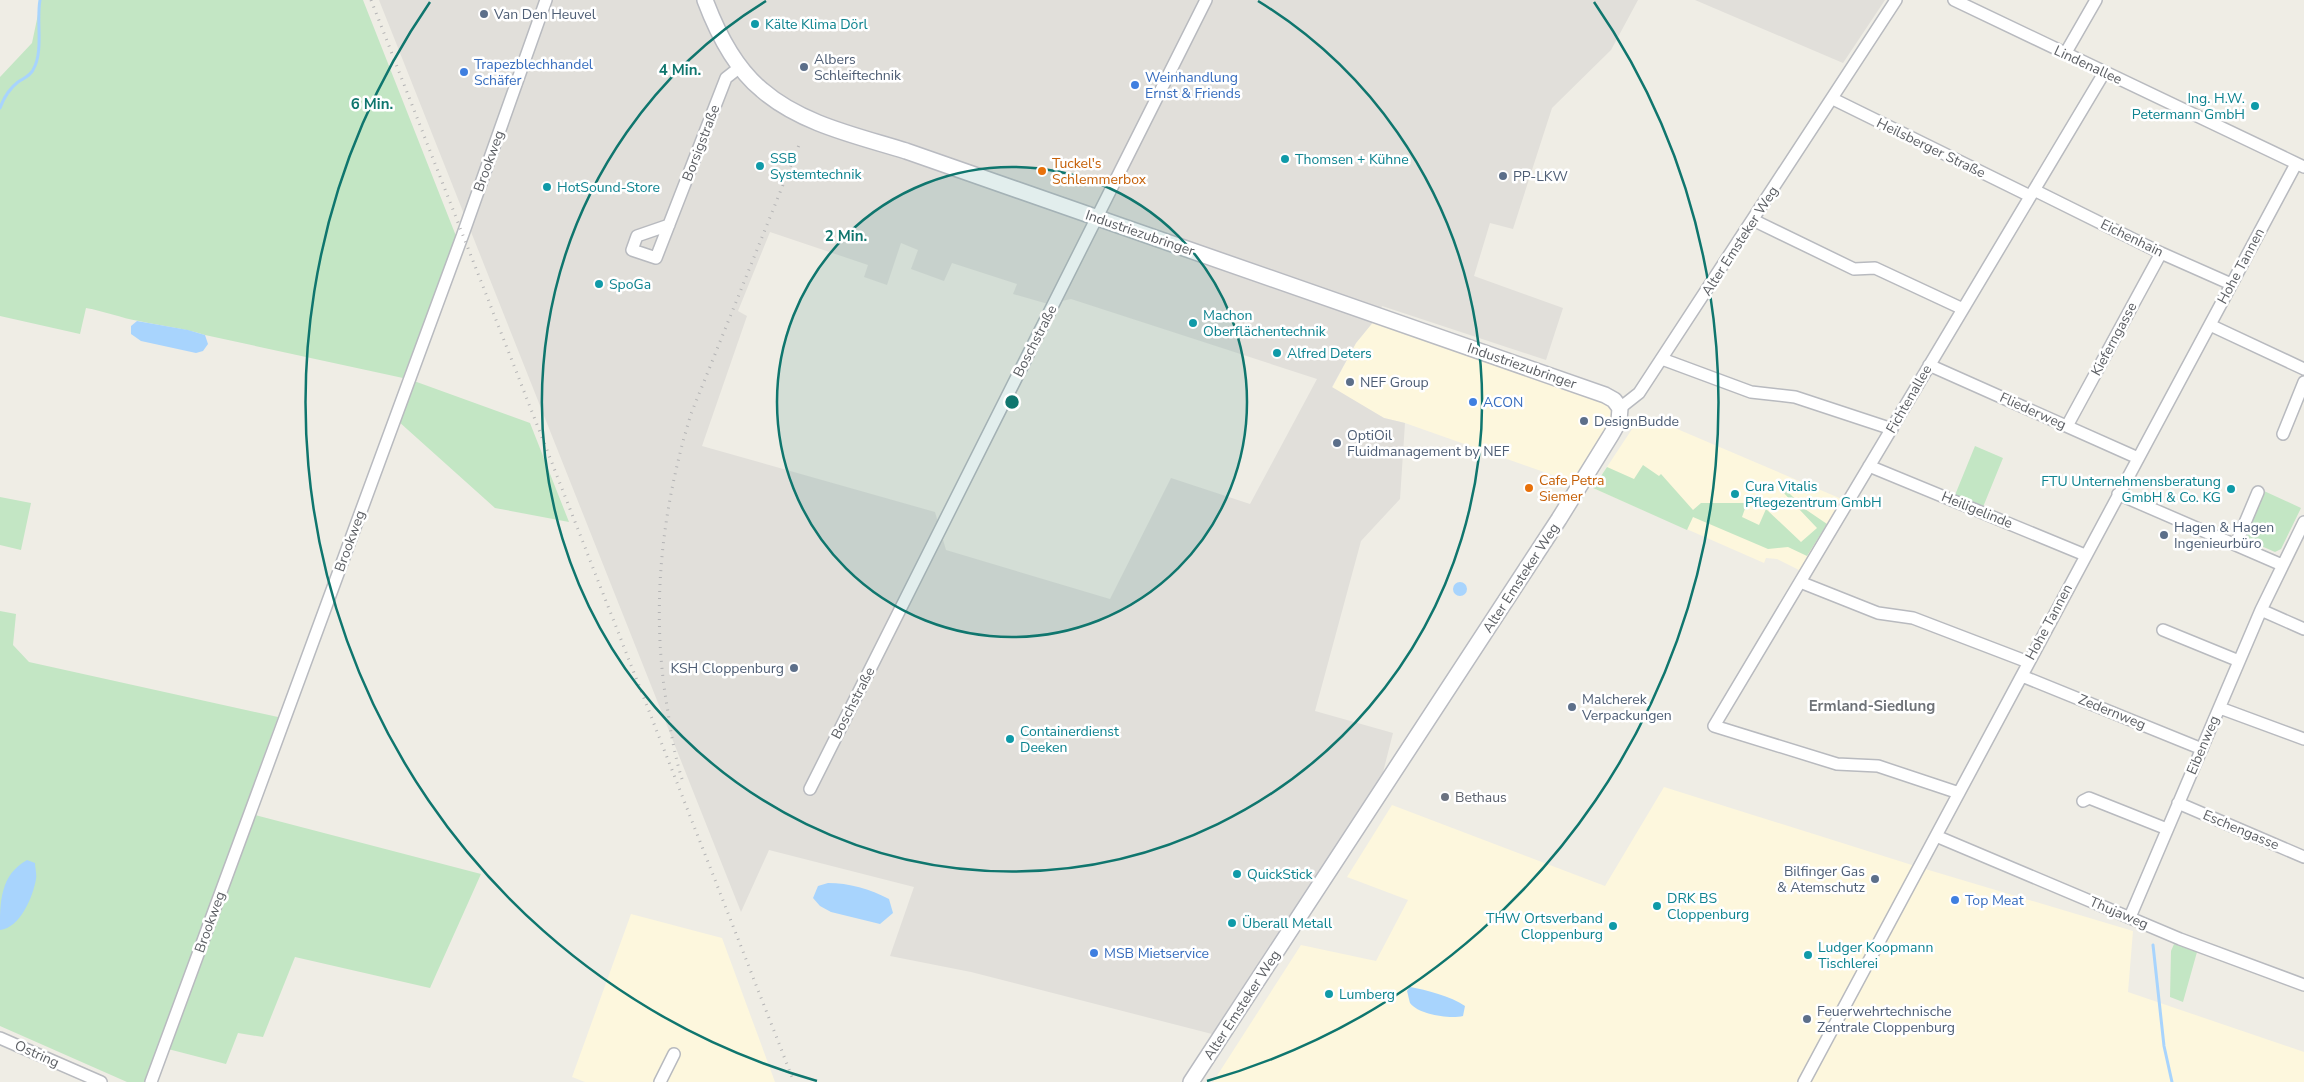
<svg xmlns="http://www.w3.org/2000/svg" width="2304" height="1082" viewBox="0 0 2304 1082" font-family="'Nunito Sans',sans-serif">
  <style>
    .commercial { fill: #fdf7dd }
    .industrial { fill: #e1dfda; fill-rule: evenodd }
    .green { fill: #c3e6c4 }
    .water { fill: #a8d4fd }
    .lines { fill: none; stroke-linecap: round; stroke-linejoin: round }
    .stream { stroke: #a8d4fd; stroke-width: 3 }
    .street-casing { stroke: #b8babf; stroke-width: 14 }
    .secondary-casing { stroke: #b9bbc1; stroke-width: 18 }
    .street { stroke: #fff; stroke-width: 11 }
    .secondary { stroke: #fff; stroke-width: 15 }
    .rail { stroke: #b4b4b5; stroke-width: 3; stroke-dasharray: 1 6; stroke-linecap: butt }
    .ring { fill: none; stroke: #0f766e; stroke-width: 2.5 }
    .service-dot { fill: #5c6f8a; stroke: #fff; stroke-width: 2 }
    .culture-dot { fill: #0f9aa8; stroke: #fff; stroke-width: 2 }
    .shop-dot { fill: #3f7fe0; stroke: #fff; stroke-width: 2 }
    .food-dot { fill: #e8710a; stroke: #fff; stroke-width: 2 }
    .worship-dot { fill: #6b7280; stroke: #fff; stroke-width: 2 }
    .labels { text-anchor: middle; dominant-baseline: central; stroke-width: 5; stroke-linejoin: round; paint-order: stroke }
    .service-label { font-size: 14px; fill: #4e5e75; stroke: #fff; text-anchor: start }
    .culture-label { font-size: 14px; fill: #0d838f; stroke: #fff; text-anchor: start }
    .shop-label { font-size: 14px; fill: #366cbe; stroke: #fff; text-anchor: start }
    .street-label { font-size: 14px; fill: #5d6065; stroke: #fff }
    .food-label { font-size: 14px; fill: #c56008; stroke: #fff; text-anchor: start }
    .worship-label { font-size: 14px; fill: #5b616d; stroke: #fff; text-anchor: start }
    .neighbourhood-label { font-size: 15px; font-weight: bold; fill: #6e7277; stroke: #fff }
    .centre { fill: #0f766e; stroke: #fff; stroke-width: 2.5 }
    .ring-label { font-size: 15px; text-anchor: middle; font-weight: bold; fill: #0f766e; stroke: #fff; stroke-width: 5; stroke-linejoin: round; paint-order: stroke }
  </style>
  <rect width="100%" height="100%" fill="#efede5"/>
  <path class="commercial" d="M1374 321 1603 400 1613 411V424L1575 483 1405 423 1384 418 1332 388 1356 343Z
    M1642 414 1844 500 1801 571 1777 559 1766 558 1764 563 1593 488Z
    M1664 787 1912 865 2133 931 2128 992 2304 1052V1082H1213L1301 945 1376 961 1408 900 1347 877 1392 805 1605 886Z
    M631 914 722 938 775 1082H585L572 1077Z"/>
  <path class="industrial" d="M379 0H1638L1611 50 1552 108 1513 229 1490 223 1474 276 1563 308 1546 360 1382 306 1374 321 1356 343 1332 387 1384 418 1405 423 1400 499 1361 541 1315 711 1393 733 1379 788 1337 845 1212 1034 971 972 890 956 914 887 769 850 741 912ZM770 232 868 265 864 277 887 285 901 243 918 250 911 269 944 281 952 263 1017 284 1013 294 1048 304 1071 299 1317 379 1250 504 1171 478 1110 599 946 550 935 512 702 446 747 316 738 311Z
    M1695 0H1885L1843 63Z"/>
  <path class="green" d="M41 0H363L456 236 403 378 205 335C183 328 161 326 139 321 121 318 104 311 86 308L80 334 0 316V77L32 43Z
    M414 381 530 423 569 522 495 508 398 421Z
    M1975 446 2003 458 1983 507 1955 495Z
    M1643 465 1659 476 1661 474 1693 510 1701 503H1747L1742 517 1759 525 1766 509 1801 542 1817 528 1780 489 1783 487 1805 509 1827 524 1807 556 1788 547 1768 549 1693 517 1687 530 1593 488 1607 467 1634 479Z
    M2264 491 2301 508 2281 549 2275 552 2243 538Z
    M0 497 31 503 21 550 0 545Z
    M0 611 16 614 13 645 29 662 278 717 145 1082H127L0 1026Z
    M255 815 481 874 430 988 295 957 263 1037 238 1033 226 1064 168 1049Z
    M2174 944 2197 952 2183 1002 2170 997 2171 951Z"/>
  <path class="water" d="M137 321 188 330 205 335 208 344 203 351 196 353 141 341 131 334V326Z
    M1453 589a7 7 0 1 1 14 0a7 7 0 1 1-14 0Z
    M27 860 35 863C35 868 37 874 36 879 33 897 20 928 0 930 0 902 0 875 27 860Z
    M828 883C849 883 870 889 889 899L893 913 880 924 831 912 820 906 813 898 818 886Z
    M1410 987C1426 990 1451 996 1465 1006L1463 1016C1450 1019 1419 1015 1410 1003 1409 1000 1408 994 1407 991Z"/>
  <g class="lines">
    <path class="stream" d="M0 108C4 97 9 89 18 82 24 78 30 76 33 70 44 51 36 22 40 0
      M2153 945 2164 1046 2172 1082"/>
    <defs>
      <path id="street" d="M1954 0 2304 167
        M2065 54 2096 0
        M1833 99 2030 196
        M2034 190 2161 253 2231 284
        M1753 220 1854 269 1875 268 1963 309
        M669 225 637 236 632 250 656 258 726 78 740 67
        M2210 325 2304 369
        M1662 359 1751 392 1795 397 1892 429
        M1929 365 2138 458
        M1620 408 1639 393 1896 0
        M2067 426 2161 253
        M2283 434 2304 382
        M1869 466 2085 555
        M2118 494 2282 565
        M2236 544 2258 492
        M1800 582 1878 613 1913 618 2028 662
        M2261 610 2304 629
        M2163 630 2239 661
        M2022 676 2202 749
        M2220 708 2304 739
        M810 789 1206 0
        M1959 793 1878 766 1837 764 1714 726 2104 73
        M2083 801 2089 798 2167 829
        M2178 803 2304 857
        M1936 836 2180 939 2304 985
        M2130 917 2261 610 2304 522
        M0 1038 101 1082
        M151 1082 463 234 546 0
        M660 1082 674 1054
        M1804 1082 2296 164"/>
      <path id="secondary" d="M705 0C717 32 735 68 762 90 801 124 858 136 906 151L1605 395 1614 400 1620 408 1619 421 1611 435 1559 519 1191 1082"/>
    </defs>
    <use href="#street" class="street-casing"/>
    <use href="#secondary" class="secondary-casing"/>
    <use href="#street" class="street"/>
    <use href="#secondary" class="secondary"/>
    <path class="rail" d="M371 0 794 1082
      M682 779C675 757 671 734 668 712 650 611 661 512 691 414L799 145"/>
  </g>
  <circle cx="1012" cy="402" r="235" fill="#0f766e" fill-opacity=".12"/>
  <g class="ring">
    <circle cx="1012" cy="402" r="235"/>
    <path d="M1258 1A470 470 0 1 1 766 1"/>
    <path d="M817 1081A706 706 0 0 1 430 2M1594 2A706 706 0 0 1 1207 1081"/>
  </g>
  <g class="service-dot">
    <circle cx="484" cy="14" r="5"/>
    <circle cx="804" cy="67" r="5"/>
    <circle cx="1503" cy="176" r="5"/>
    <circle cx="1350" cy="382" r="5"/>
    <circle cx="1584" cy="421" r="5"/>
    <circle cx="1337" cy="443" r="5"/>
    <circle cx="2164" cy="535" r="5"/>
    <circle cx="794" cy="668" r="5"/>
    <circle cx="1572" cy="707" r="5"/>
    <circle cx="1875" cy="879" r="5"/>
    <circle cx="1807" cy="1019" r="5"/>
  </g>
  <g class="culture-dot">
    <circle cx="755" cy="24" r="5"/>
    <circle cx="2255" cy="106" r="5"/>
    <circle cx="1285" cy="159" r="5"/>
    <circle cx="760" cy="166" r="5"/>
    <circle cx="547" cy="187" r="5"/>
    <circle cx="599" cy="284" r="5"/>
    <circle cx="1193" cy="323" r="5"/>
    <circle cx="1277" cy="353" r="5"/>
    <circle cx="2231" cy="489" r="5"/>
    <circle cx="1735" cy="494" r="5"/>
    <circle cx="1010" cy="739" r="5"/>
    <circle cx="1237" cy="874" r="5"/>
    <circle cx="1657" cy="906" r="5"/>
    <circle cx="1232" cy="923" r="5"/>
    <circle cx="1613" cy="926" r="5"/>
    <circle cx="1808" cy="955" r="5"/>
    <circle cx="1329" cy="994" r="5"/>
  </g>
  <g class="shop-dot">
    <circle cx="464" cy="72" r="5"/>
    <circle cx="1135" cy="85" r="5"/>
    <circle cx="1473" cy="402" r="5"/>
    <circle cx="1955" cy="900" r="5"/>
    <circle cx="1094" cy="953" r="5"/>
  </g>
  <g class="food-dot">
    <circle cx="1042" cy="171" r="5"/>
    <circle cx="1529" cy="488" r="5"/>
  </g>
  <circle class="worship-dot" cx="1445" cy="797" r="5"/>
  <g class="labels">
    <g class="service-label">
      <text x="494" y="14">Van Den Heuvel</text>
      <text x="814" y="59">Albers<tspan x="814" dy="16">Schleiftechnik</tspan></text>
      <text x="1513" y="176">PP-LKW</text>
      <text x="1360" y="382">NEF Group</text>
      <text x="1594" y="421">DesignBudde</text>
      <text x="1347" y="435">OptiOil<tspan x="1347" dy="16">Fluidmanagement by NEF</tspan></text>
      <text x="2174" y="527">Hagen &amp; Hagen<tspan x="2174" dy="16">Ingenieurbüro</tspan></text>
      <text x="784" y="668" text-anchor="end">KSH Cloppenburg</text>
      <text x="1582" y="699">Malcherek<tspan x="1582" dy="16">Verpackungen</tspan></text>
      <text x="1865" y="871" text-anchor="end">Bilfinger Gas<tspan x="1865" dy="16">&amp; Atemschutz</tspan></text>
      <text x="1817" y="1011">Feuerwehrtechnische<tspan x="1817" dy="16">Zentrale Cloppenburg</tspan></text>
    </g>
    <g class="culture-label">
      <text x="765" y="24">Kälte Klima Dörl</text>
      <text x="2245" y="98" text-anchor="end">Ing. H.W.<tspan x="2245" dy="16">Petermann GmbH</tspan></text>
      <text x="770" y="158">SSB<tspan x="770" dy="16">Systemtechnik</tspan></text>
      <text x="1295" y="159">Thomsen + Kühne</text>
      <text x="557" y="187">HotSound-Store</text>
      <text x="609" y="284">SpoGa</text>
      <text x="1203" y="315">Machon<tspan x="1203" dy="16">Oberflächentechnik</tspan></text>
      <text x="1287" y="353">Alfred Deters</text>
      <text x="2221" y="481" text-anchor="end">FTU Unternehmensberatung<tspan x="2221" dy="16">GmbH &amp; Co. KG</tspan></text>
      <text x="1745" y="486">Cura Vitalis<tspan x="1745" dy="16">Pflegezentrum GmbH</tspan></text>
      <text x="1020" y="731">Containerdienst<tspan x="1020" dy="16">Deeken</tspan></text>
      <text x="1247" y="874">QuickStick</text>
      <text x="1667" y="898">DRK BS<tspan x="1667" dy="16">Cloppenburg</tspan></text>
      <text x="1603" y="918" text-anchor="end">THW Ortsverband<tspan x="1603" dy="16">Cloppenburg</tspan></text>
      <text x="1242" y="923">Überall Metall</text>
      <text x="1818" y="947">Ludger Koopmann<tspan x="1818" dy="16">Tischlerei</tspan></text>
      <text x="1339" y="994">Lumberg</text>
    </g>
    <g class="shop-label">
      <text x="474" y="64">Trapezblechhandel<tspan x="474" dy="16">Schäfer</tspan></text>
      <text x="1145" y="77">Weinhandlung<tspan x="1145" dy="16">Ernst &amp; Friends</tspan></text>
      <text x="1483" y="402">ACON</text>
      <text x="1965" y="900">Top Meat</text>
      <text x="1104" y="953">MSB Mietservice</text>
    </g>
    <g class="street-label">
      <text transform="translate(2088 65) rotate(25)">Lindenallee</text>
      <text transform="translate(701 143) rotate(-69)">Borsigstraße</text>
      <text transform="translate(1931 148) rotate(26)">Heilsberger Straße</text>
      <text transform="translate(489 161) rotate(-70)">Brookweg</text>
      <text transform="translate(1140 233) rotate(19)">Industriezubringer</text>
      <text transform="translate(2132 238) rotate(26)">Eichenhain</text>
      <text transform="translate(1740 241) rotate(-57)">Alter Emsteker Weg</text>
      <text transform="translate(2241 266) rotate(-62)">Hohe Tannen</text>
      <text transform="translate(2114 339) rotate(-62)">Kieferngasse</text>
      <text transform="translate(1035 341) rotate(-63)">Boschstraße</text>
      <text transform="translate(1522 366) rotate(19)">Industriezubringer</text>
      <text transform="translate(1909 399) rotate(-60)">Fichtenallee</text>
      <text transform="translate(2033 411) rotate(24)">Fliederweg</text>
      <text transform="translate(1977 510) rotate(22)">Heiligelinde</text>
      <text transform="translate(350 541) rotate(-70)">Brookweg</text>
      <text transform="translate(1521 578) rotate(-57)">Alter Emsteker Weg</text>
      <text transform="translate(2049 622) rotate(-62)">Hohe Tannen</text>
      <text transform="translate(853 703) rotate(-63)">Boschstraße</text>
      <text transform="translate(2112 712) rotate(22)">Zedernweg</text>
      <text transform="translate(2203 745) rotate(-67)">Eibenweg</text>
      <text transform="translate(2241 830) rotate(23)">Eschengasse</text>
      <text transform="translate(2119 913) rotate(23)">Thujaweg</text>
      <text transform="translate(210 922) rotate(-70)">Brookweg</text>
      <text transform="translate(1242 1005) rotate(-57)">Alter Emsteker Weg</text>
      <text transform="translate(37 1054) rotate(24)">Ostring</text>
    </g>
    <g class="food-label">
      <text x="1052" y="163">Tuckel's<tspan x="1052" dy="16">Schlemmerbox</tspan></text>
      <text x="1539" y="480">Cafe Petra<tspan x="1539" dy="16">Siemer</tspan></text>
    </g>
    <g class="worship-label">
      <text x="1455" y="797">Bethaus</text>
    </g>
    <g class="neighbourhood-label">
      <text x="1872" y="706">Ermland-Siedlung</text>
    </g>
  </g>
  <circle cx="1012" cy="402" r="8" class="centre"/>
  <g class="ring-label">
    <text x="680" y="75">4 Min.</text>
    <text x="372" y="109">6 Min.</text>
    <text x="846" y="241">2 Min.</text>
  </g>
</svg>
